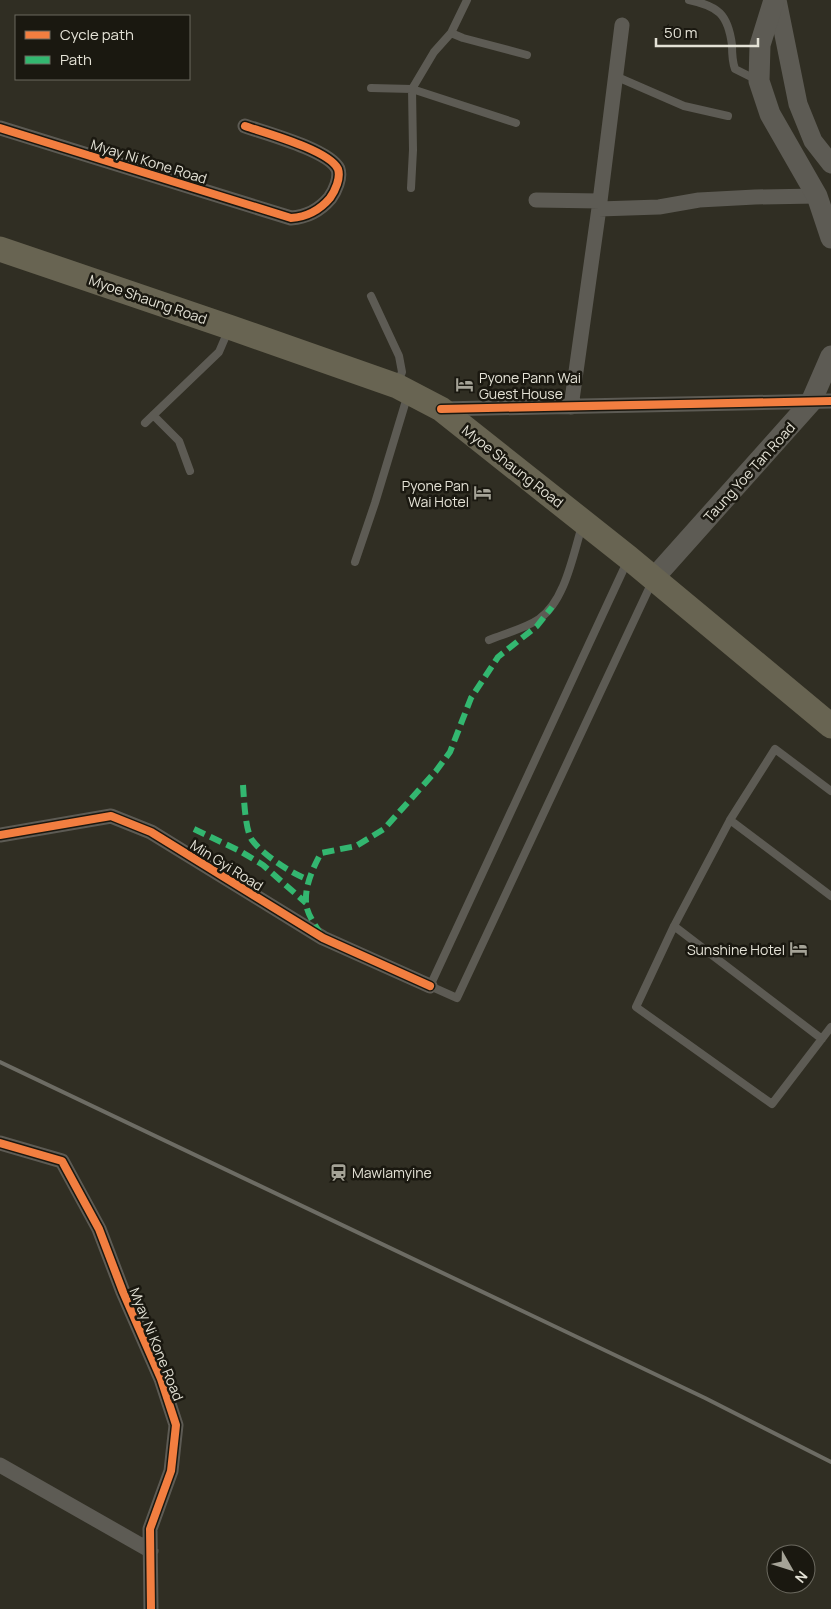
<svg xmlns="http://www.w3.org/2000/svg" width="831" height="1609" viewBox="0 0 831 1609" font-family="Manrope,sans-serif">
  <style>
    .lines { fill: none; stroke-linecap: round; stroke-linejoin: round }
    .service { stroke: #5d5b54; stroke-width: 8 }
    .minor { stroke: #5d5b54; stroke-width: 15 }
    .tertiary { stroke: #5d5b54; stroke-width: 19 }
    .secondary { stroke: #5d5b54; stroke-width: 21 }
    .trunk { stroke: #686452; stroke-width: 25 }
    .rail { stroke: #6d6c64; stroke-width: 4 }
    .quiet { stroke: #33b770; stroke-width: 6; stroke-dasharray: 12 6; stroke-linecap: butt }
    .cycleway-casing { stroke: #1a1810; stroke-width: 11 }
    .cycleway { stroke: #f27e40; stroke-width: 8 }
    .labels { text-anchor: middle; dominant-baseline: central; stroke-width: 5; stroke-linejoin: round; paint-order: stroke }
    .street-label { font-size: 14px; fill: #e4e2d6; stroke: #1a1810 }
    .poi-label { font-size: 14px; fill: #e4e2d6; stroke: #1a1810; text-anchor: start }
  </style>
  <rect width="100%" height="100%" fill="#302e23"/>
  <g class="lines">
    <path class="service" d="M689 0C718 6 728 14 732 45 732 53 732 61 735 69L757 80
      M451 33 463 38 527 55
      M615 76 684 106 728 116
      M371 88 412 89 516 123
      M411 188 413 150 412 89 434 52 451 33 467 0
      M371 296 399 356 402 372 398 382
      M153 415 179 441 190 471
      M145 423 219 352 228 331
      M355 562 375 503 408 394
      M627 562 430 986 457 998 652 582
      M489 640C504 634 526 628 539 619 565 601 573 555 582 526
      M831 791 775 749 730 820 674 926 636 1007 772 1104 831 1027
      M730 820 831 896
      M674 926 822 1039"/>
    <path class="minor" d="M0 128 291 218C307 217 319 211 330 198 335 191 341 178 338 169 329 150 265 133 245 126
      M536 200 600 201
      M599 209 659 207 699 200 755 197 817 196
      M571 407 600 201 622 25
      M441 409 831 401
      M0 835 111 816 151 832 323 938 430 986
      M0 1143 62 1161 99 1229 123 1292 161 1379 176 1425 171 1471 150 1529 151 1609
      M0 1465 151 1551"/>
    <path class="tertiary" d="M777 0 798 104 813 141 831 164"/>
    <path class="secondary" d="M774 0 760 45 759 81 770 114 817 196 831 238
      M653 579 811 402 831 356"/>
    <path class="trunk" d="M0 249 229 327 397 386 441 409 629 558 831 726"/>
    <path class="rail" d="M0 1062 705 1398 831 1462"/>
    <path class="quiet" d="M243 785C244 798 245 830 252 840 262 854 293 875 310 880
      M194 829 240 851 263 865 306 903
      M321 935C316 926 306 913 306 902 305 885 313 868 321 853L356 846 384 829 436 771 450 752 471 698 498 657 537 626 552 607"/>
    <defs>
      <path id="cycleway" d="M0 128 291 218C307 217 319 211 330 198 335 191 341 178 338 169 329 150 265 133 245 126
        M441 409 831 401
        M0 835 111 816 151 832 323 938 430 986
        M0 1143 62 1161 99 1229 123 1292 161 1379 176 1425 171 1471 150 1529 151 1609"/>
    </defs>
    <use href="#cycleway" class="cycleway-casing"/>
    <use href="#cycleway" class="cycleway"/>
  </g>
  <defs>
    <symbol id="hotel-bare" viewBox="-9 -9 18 18"><path d="M-6-4.5h1.5V1H6V5H4.5V3h-9V5H-6ZM-4 0a1.8 1.8 0 1 1 3.6 0ZM.5 0V-2.5h3Q6-2.5 6 0Z" fill="#a5a397" stroke="#1a1810" stroke-width="2.5" paint-order="stroke"/></symbol>
    <symbol id="station-bare" viewBox="-9 -9 18 18"><path d="M-3-6H3Q5-6 5-4V2Q5 4 3 4L4.5 6H3L1.5 4h-3L-3 6H-4.5L-3 4Q-5 4-5 2V-4Q-5-6-3-6ZM-3.5-4v3h7v-3ZM-3.5 1v1.5H-2V1ZM2 1v1.5H3.5V1Z" fill="#a5a397" stroke="#1a1810" stroke-width="2.5" paint-order="stroke"/></symbol>
  </defs>
  <g fill-rule="evenodd">
    <use href="#hotel-bare" x="452" y="372" width="25" height="25"/>
    <use href="#hotel-bare" x="470" y="480" width="25" height="25"/>
    <use href="#hotel-bare" x="786" y="936" width="25" height="25"/>
    <use href="#station-bare" x="326" y="1160" width="25" height="25"/>
  </g>
  <g class="labels">
    <g class="street-label">
      <text transform="translate(149 161) rotate(17)">Myay Ni Kone Road</text>
      <text transform="translate(148 299) rotate(19)">Myoe Shaung Road</text>
      <text transform="translate(513 466) rotate(38)">Myoe Shaung Road</text>
      <text transform="translate(749 472) rotate(-48)">Taung Yoe Tan Road</text>
      <text transform="translate(227 865) rotate(32)">Min Gyi Road</text>
      <text transform="translate(157 1344) rotate(68)">Myay Ni Kone Road</text>
    </g>
    <g class="poi-label">
      <text x="479" y="377">Pyone Pann Wai<tspan x="479" dy="16">Guest House</tspan></text>
      <text x="469" y="485" text-anchor="end">Pyone Pan<tspan x="469" dy="16">Wai Hotel</tspan></text>
      <text x="785" y="949" text-anchor="end">Sunshine Hotel</text>
      <text x="352" y="1172">Mawlamyine</text>
    </g>
  </g>
  <rect x="15" y="15" width="175" height="65" fill="#1a1810" stroke="#6b695f"/>
  <rect x="25" y="31" width="25" height="8" fill="#f27e40" stroke="#6b695f"/>
  <text x="60" y="40" font-size="15" fill="#e4e2d6">Cycle path</text>
  <rect x="25" y="56" width="25" height="8" fill="#33b770" stroke="#6b695f"/>
  <text x="60" y="65" font-size="15" fill="#e4e2d6">Path</text>
  <g transform="translate(791 1569) rotate(129)"><circle r="24" fill="#1a1810" stroke="#6b695f"/>
  <path d="M0-4L9 19L0 12L-9 19Z" fill="#a5a397"/>
  <text y="-8" font-size="14" font-weight="bold" text-anchor="middle" fill="#e4e2d6">N</text>
  </g>
  <path d="M656 38v8h102v-8" fill="none" stroke="#e4e2d6" stroke-width="2.5"/>
  <text x="664" y="38" font-size="15" fill="#e4e2d6" stroke="#1a1810" stroke-width="4" paint-order="stroke">50 m</text>
</svg>
